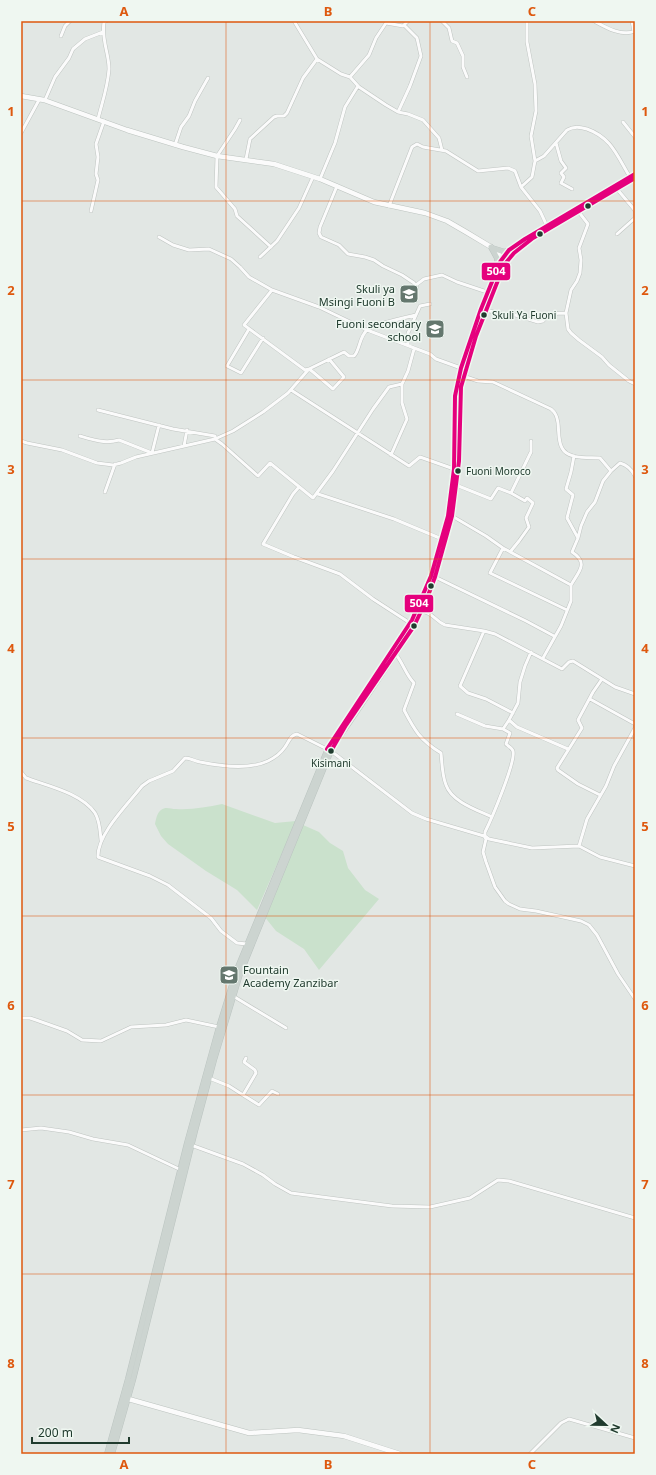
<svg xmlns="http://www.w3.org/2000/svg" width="656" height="1475" viewBox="0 0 656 1475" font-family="'Noto Sans',sans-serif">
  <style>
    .green { fill: #cae1cc }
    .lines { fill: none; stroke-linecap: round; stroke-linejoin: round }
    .street-casing { stroke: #bfc4c1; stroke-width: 4 }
    .secondary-casing { stroke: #bcc3bf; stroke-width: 5.5 }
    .primary-casing { stroke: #bbc4c0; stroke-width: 6 }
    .street { stroke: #fbfbfb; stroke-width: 3 }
    .secondary { stroke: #fbfbfb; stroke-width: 4.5 }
    .primary { stroke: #ccd4d0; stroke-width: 5 }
    .bus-1-casing { stroke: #eff7f1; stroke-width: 7 }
    .bus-1 { stroke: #e5007d; stroke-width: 4 }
    .grid { fill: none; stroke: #de580e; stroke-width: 1; stroke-opacity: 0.55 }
    .bus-dot { fill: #203b2e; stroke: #eff7f1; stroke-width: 1.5 }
    .labels { text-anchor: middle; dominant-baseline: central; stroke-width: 3; stroke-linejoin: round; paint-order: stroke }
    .bus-label { font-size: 10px; fill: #203b2e; stroke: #eff7f1; text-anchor: start }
    .poi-label { font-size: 11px; fill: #203b2e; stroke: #eff7f1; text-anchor: end }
    .line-badge { stroke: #eff7f1; stroke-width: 1.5 }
    .badge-label { font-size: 11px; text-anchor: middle; font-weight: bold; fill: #fff }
    .neatline { fill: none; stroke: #de580e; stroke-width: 1.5 }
    .grid-label { font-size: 13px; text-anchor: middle; font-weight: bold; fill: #de580e }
  </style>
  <rect width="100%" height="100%" fill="#e2e7e4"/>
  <path class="green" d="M222 804 275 823 296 821 257 910 237 890 206 871 168 844 161 836 155 824C156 819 157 813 161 810 166 806 170 809 176 809 192 810 207 807 222 804Z
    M303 825 319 832 330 843 343 851 348 868 365 890 379 899 319 970 304 949 276 931 264 916Z"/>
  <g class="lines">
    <defs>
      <path id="street" d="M294 21 317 59
        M442 21 449 28 452 41 457 43 463 56V67L467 77
        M594 21C605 27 622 37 635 31
        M632 21 634 32
        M61 36 65 26 70 21
        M350 77 369 55 376 38 386 23 403 26 408 21
        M45 100 55 77 69 58 73 49 85 39 103 32
        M398 112 410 86 421 56 417 38 404 25
        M98 119C102 103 108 86 109 69 109 53 101 39 104 22L106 21
        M240 120 235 129 217 156 216 187 235 209 237 216 271 247
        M623 122 635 137
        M21 133 39 100
        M556 143 561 161 566 168 561 173 564 177 561 183 572 189
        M175 145 181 127 189 116 195 101 208 78
        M246 159 250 139 274 117 277 116H284L287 113 303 78 317 59 341 74 350 77 359 87 386 105 398 112 408 114 423 120 439 138 442 150
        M535 161 544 156 567 130C574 126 580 127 587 129 612 138 617 156 630 177
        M320 179 335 143 345 107 358 86
        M337 186 320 227 319 233 321 237 339 245 348 254 365 257 374 260 383 266 402 275 414 283 417 288
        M521 187 532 177 535 161 531 136 536 111 535 84 527 42V21
        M617 189 633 208 635 211V218
        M389 206 412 147 417 144 423 147 446 151 478 171 508 168 515 171 521 187 540 211 547 226
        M91 211 98 180 96 174 98 157 96 144 104 121
        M578 211 588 224 579 248 581 260 580 273 577 281 571 290 566 313 568 329 571 333 579 340 602 357 609 365 629 381 635 384
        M617 234 635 218
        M159 237 173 245 189 250 209 249 231 259 240 267 249 277 272 290 319 307 367 330 430 354 436 359 461 368
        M260 257 277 241 299 208 313 177
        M416 285 424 279 442 275 457 282 487 292
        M272 290 244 325 305 370 309 369 313 372 333 389 344 377 329 359
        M485 310 503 314H512L538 322 543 321C548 313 558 313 566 313
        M249 329 227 366 241 373 263 338
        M408 346V333L416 315
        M463 376 478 381 493 382 551 409C556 413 557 417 558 423 559 431 558 441 562 448 568 460 589 457 600 458L611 471 620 463C627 465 632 470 635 476
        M291 390 409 466 420 457 454 469
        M98 410 173 429 215 436V439L222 444 258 476 270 463 313 498 333 471 373 409 389 387 402 384
        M80 436C93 440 105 444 119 440L152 453 159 425
        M21 441 27 443 62 450 97 463 113 465 121 463 136 457 215 439 233 431 263 412 288 393 309 369 344 352 349 356H354C360 350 359 337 367 330 372 325 407 317 416 315L420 306 430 304
        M184 446 187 430
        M391 455 407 419 402 403V384L408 371 414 349
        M456 485 491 499 498 488 511 493
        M299 487 293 494 263 544 294 557 340 574 373 599 410 623
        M105 492 115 464
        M318 494 394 519 442 539
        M452 516 486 536 503 548 571 585V601L561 626 543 658
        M578 538 581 526 587 512 595 502 603 481 611 471
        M503 548 490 573 567 610
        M510 552 519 541 529 527 526 518 533 503 527 498 525 501 511 493 529 456 531 452V441
        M435 577 526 621 554 636
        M571 585C579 571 589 563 572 552L578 538 567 518 573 495 566 489 571 472 574 456
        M421 611C434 613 435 621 445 625L484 631 495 634 562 669 569 662 573 661 615 687 635 694
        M484 631 460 686 468 693 486 699 513 713
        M531 652 525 666 520 682 518 703 509 720 517 727 568 749
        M395 653C403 663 406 675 414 683L404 710C415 731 420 740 441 753 442 763 442 775 446 785 452 802 477 810 492 817
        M590 699 635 724
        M457 714 485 726 503 729
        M509 720 503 729 510 733 506 744C508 746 512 748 513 751 516 762 491 820 485 832V836L489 839 532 848 579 846 587 819 606 786 614 766 635 728
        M21 772 26 778C48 786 81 793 95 813 100 821 100 831 101 840
        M600 795 578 784 558 770 557 768 582 728 578 720 593 692 602 679
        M579 846 600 857 635 866
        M247 944 237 943 221 931 211 918 168 885 150 876 98 857C97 834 128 804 142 786L149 781 173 771 185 758C191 758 194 761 200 762 220 766 249 770 268 761 274 758 281 753 285 747 289 742 290 735 297 734L331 751 412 813 426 819 484 836 486 839 483 852 486 862 495 887 505 901 509 904 520 909 536 911 581 921 589 925 597 935 618 974 635 999
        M233 996 286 1028
        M21 1018H30L36 1020 67 1031 82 1040 101 1041 131 1027 166 1025 186 1020 219 1027
        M246 1058 244 1062 255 1070 256 1073 243 1095 259 1105 272 1091 278 1094
        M209 1078 229 1086 243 1095
        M21 1130 41 1128 69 1132 93 1139 128 1145 181 1170
        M191 1145 243 1164 263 1175 275 1184 291 1193 392 1206 430 1207 470 1198 498 1180 509 1181 635 1218
        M530 1454 561 1423 569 1419 635 1438"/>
      <path id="secondary" d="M21 96 44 100 127 130 183 147 217 156 274 164 320 179 374 202 425 213 447 221 466 232 491 247 505 260
        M125 1398 249 1433 298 1430 344 1436 400 1454"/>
      <path id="primary" d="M491 247 497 258V266
        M492 248 505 252 509 250
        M107 1454 128 1379 187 1143 219 1027 236 972 329 746 412 620 422 599 431 576 448 516 454 469 455 396 461 368 481 309 500 262 509 250 525 239 635 174
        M112 1454 133 1380 195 1131 214 1060 240 974 332 748 414 626 426 601 435 577 452 516 456 485 459 461 461 387 476 336 500 273 506 261 514 253 533 238 635 178"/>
    </defs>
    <use href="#street" class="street-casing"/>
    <use href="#secondary" class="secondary-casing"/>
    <use href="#primary" class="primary-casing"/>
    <use href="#street" class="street"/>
    <use href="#secondary" class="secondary"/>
    <use href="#primary" class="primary"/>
    <defs>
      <path id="bus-1" d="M635 174 525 239 509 250 500 262 481 309 461 368 455 396 454 469 448 516 431 576 412 620 327 749 331 751 346 725 414 626 426 601 435 577 452 516 459 461 461 387 476 336 504 265 514 253 533 238 635 178"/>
    </defs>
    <use href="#bus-1" class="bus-1-casing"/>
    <use href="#bus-1" class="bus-1"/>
  </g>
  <path class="grid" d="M226 21V1454M430 21V1454M21 201H635M21 380H635M21 559H635M21 738H635M21 916H635M21 1095H635M21 1274H635"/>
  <defs>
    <symbol id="school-square" viewBox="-11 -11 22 22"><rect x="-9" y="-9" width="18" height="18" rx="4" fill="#64776e" stroke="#eff7f1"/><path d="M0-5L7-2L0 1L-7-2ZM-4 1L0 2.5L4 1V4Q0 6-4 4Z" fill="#fff"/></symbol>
  </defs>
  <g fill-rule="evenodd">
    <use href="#school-square" x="398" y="283" width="22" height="22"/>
    <use href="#school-square" x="424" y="318" width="22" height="22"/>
    <use href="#school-square" x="218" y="964" width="22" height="22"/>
  </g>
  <g class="bus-dot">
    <circle cx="588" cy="206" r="3.5"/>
    <circle cx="540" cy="234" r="3.5"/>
    <circle cx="484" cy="315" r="3.5"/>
    <circle cx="458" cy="471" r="3.5"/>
    <circle cx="431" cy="586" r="3.5"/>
    <circle cx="414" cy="626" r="3.5"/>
    <circle cx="331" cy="751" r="3.5"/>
  </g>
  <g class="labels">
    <g class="bus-label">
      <text x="492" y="315">Skuli Ya Fuoni</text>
      <text x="466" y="471">Fuoni Moroco</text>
      <text x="331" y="763" text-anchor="middle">Kisimani</text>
    </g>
    <g class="poi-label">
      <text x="395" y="288">Skuli ya<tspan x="395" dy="13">Msingi Fuoni B</tspan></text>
      <text x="421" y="323">Fuoni secondary<tspan x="421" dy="13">school</tspan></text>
      <text x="243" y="969" text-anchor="start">Fountain<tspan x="243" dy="13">Academy Zanzibar</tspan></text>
    </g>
  </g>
  <g class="line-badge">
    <rect x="481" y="262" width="30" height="19" rx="4" fill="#e5007d"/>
    <rect x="404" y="594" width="30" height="19" rx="4" fill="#e5007d"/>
  </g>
  <g class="badge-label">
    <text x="496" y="275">504</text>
    <text x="419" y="607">504</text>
  </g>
  <rect width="656" height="1475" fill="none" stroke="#eff7f1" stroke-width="44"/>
  <g transform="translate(606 1425) rotate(112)" stroke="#eff7f1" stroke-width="3" paint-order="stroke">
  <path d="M0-3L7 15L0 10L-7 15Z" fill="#203b2e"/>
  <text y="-6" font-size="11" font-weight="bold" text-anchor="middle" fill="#203b2e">N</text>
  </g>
  <path d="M32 1437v6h97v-6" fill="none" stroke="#203b2e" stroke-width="2"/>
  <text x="38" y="1437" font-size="12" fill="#203b2e" stroke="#eff7f1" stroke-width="3" paint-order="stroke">200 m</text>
  <rect x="22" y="22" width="612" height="1431" class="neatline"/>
  <g class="grid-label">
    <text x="124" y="16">A</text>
    <text x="328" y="16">B</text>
    <text x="532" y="16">C</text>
    <text x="11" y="116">1</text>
    <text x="645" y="116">1</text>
    <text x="11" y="295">2</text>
    <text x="645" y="295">2</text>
    <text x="11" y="474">3</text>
    <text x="645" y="474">3</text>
    <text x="11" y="653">4</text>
    <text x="645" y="653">4</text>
    <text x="11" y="831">5</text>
    <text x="645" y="831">5</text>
    <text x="11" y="1010">6</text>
    <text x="645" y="1010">6</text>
    <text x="11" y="1189">7</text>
    <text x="645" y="1189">7</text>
    <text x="11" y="1368">8</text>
    <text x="645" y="1368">8</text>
    <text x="124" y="1469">A</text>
    <text x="328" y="1469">B</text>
    <text x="532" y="1469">C</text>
  </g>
</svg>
